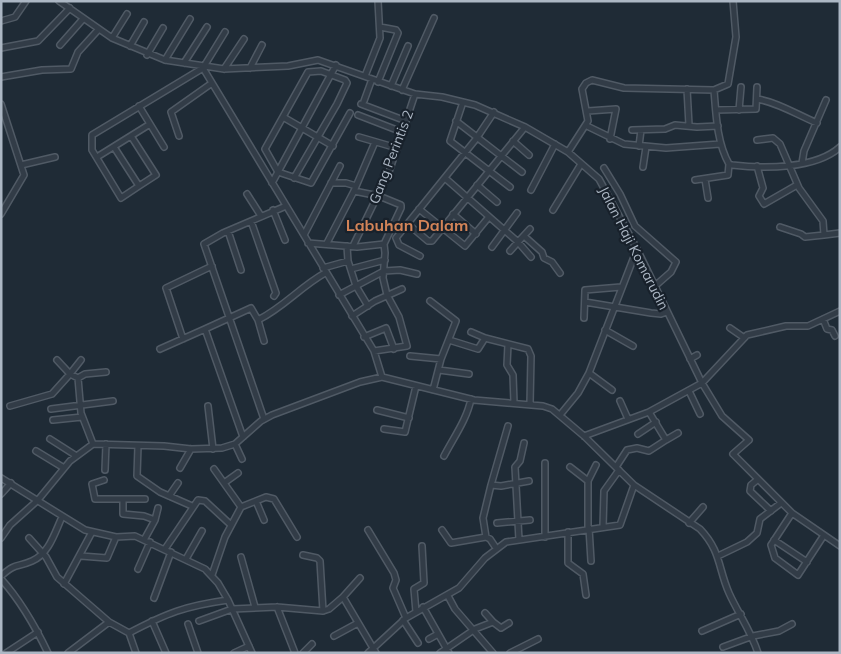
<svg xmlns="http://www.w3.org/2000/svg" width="841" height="654" viewBox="0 0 841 654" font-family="Mulish,sans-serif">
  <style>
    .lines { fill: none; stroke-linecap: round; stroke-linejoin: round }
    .minor-casing { stroke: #505a65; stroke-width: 8 }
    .minor { stroke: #323c47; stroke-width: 5 }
    .labels { text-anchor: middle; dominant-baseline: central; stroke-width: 4.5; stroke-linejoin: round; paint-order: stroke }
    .street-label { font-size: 14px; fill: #acb7c4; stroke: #18212b }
    .quarter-label { font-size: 16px; font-weight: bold; fill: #d38458; stroke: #18212b }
  </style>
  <rect width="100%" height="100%" fill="#1f2b36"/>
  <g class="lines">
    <defs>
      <path id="minor" d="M59 1 112 38 165 60 224 69 288 66 318 60 415 94 442 97 475 105 525 127 568 152 599 179 637 249 702 383 747 335 786 326H808L840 311
        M1 21 15 17 26 1
        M225 32 203 68 374 351 382 377 474 400 543 406 552 409 584 436 634 485 700 529C721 551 718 568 729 593 738 613 751 631 758 653
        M112 38 127 14
        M60 45 83 19
        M130 46 144 22
        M1 48 38 41 70 8
        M147 55 163 28
        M165 60 190 19
        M184 63 207 27
        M250 68 262 45
        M224 69 244 39
        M365 76 380 38 378 1
        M1 77 42 70 71 69 78 52 98 30
        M378 82 398 33 396 30 380 27
        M391 86 408 46
        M687 89 689 125
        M402 90 434 18
        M714 90 728 84 736 37 733 1
        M757 99C777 102 798 115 817 123
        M364 101 372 79
        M463 102 450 141 510 187
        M1 104 24 175 1 214
        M361 104 406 121
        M139 106 164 147
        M716 110 756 109 757 87
        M739 110 741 87
        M588 111 616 109 610 139
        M358 115 402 132
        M283 117 333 146
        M456 121 522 172
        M587 126 624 144 666 148 720 144
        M632 130 665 129 675 125 697 127 718 126
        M179 136 171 112 212 83
        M359 137 397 148
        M757 140 773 138 780 144 799 188 823 221 824 235 840 233
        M513 141 529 155
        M639 146 641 130
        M114 147 139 186 156 175 131 136
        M568 152 588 121 582 89 586 83 592 80 624 88 714 90C716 115 717 143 729 164L732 165C764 169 816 169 840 147
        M97 157 150 124
        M802 163 804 151 826 100
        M21 165 55 157
        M757 166 763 188 759 196 764 204 797 185
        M643 167 646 147
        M604 168 620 194 635 226 676 262 671 272 655 286
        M278 172 265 149 308 72 321 71 345 80 347 83 337 104 294 178
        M278 172 311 183 350 113
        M445 178 518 242 530 229
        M705 179 708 198
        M695 180 728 175 729 164
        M272 183 336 65
        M331 183H346L356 186
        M477 185 497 202
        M139 186 121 198 92 150V135L203 68
        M531 190 555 144
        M354 191 379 196 401 205V208L384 244 385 253 383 278 387 295 399 317 407 346 374 351
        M247 194 261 216
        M419 209 465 246 488 218
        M273 210 285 240
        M553 210 581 164
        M453 214 476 234
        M251 221 276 293 274 296
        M408 224 428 241H432L525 127
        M780 227 801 234 805 237 824 235
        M228 231 241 270
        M304 235 340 166
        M524 236 542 252 544 258 552 262 560 273
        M308 243 357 247 384 244
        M327 243 354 191 375 142
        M347 246 348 261
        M353 246 389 172 415 94
        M492 247 517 213
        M510 251 518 242 531 257
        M420 256 399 245 396 238 476 139 494 112
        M323 268 348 261 356 286 368 306
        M351 269 385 260
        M339 295 384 271 400 270 417 274
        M430 301 456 321 441 359 433 390
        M585 302 651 313 661 314 667 312
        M352 316 375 301 402 289
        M584 318 585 290 621 287
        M823 319 827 329 832 330 835 336
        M258 320C284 307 300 287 325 273
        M730 328 743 337
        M605 330 633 346
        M471 332 485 338 528 349 531 356 530 404
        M364 337 386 328 394 349
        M183 339 166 288 212 266
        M449 340 478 349 485 338
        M508 344 507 365 513 375 514 403
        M160 349 205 329
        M410 356 441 359
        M690 359 697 355
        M57 360 70 374 81 360
        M439 370 469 374
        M589 373 612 390
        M78 378 85 374 106 372
        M689 391 700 414
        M620 401 628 419
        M10 406 52 394 70 374 78 378 81 413 93 444
        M208 406 213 449
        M51 409 113 401
        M377 410 409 418
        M649 412 666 440 678 433
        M560 415 578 393 589 373 637 249
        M264 419 204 244 223 233 286 206
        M53 420 82 417
        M508 426 491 485 501 486 529 481
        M384 429 405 432 416 386
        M638 434 656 422
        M584 436 649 412 702 383 722 416 749 440 733 454 792 513 771 545 775 558 798 575 824 535
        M243 437 205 329 251 308 258 320 264 341
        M50 439 75 455
        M235 444 242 459
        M138 446 137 476 160 492 192 506
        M36 451 64 468
        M444 456C454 437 467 419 471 399
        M545 463V537
        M570 467 588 481V529
        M616 467 627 450 637 448 649 451 666 440
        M180 468 191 449
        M105 470 106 444
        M1 478 85 530 116 537 135 536 205 569 218 583 228 600 252 653
        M104 480 92 484 95 499H123
        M757 480 751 485 750 491 771 511
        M588 481 596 465
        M224 483 238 473
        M1 494 11 483
        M169 496 178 483
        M145 499H123V514L144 516 155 520
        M256 501 264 520
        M241 507 266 497 274 499 297 537
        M792 513 840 546
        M497 523 530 520
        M689 523 703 507
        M603 527 604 491 619 470
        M589 528 591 561
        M368 530 394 573 396 580 393 588 406 618
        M442 530 451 543 486 537 490 539 496 548
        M568 532V563L583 574 586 595
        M486 537 483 518 491 485
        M1 538 10 525 38 500 70 461 93 444 164 446 191 449 222 448 235 444 261 421 272 415 360 382 382 377
        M29 538 46 557 57 577 109 622 129 633 136 653
        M144 540 155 520 158 508
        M519 540 515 467 520 461 524 443
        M774 540 807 562
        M165 549 198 500 205 501 231 525
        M303 555 317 558 320 561 323 611
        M81 556 107 558 116 537
        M718 556 747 542 757 533 760 519 781 503
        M241 557 255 607
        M186 559 202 531
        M138 569 150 542
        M212 575 225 537 241 507 214 469
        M1 576C17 562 16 568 32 561 49 554 55 532 62 517
        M1 579C21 601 35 626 48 653
        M64 584 92 532
        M448 596 455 609 493 653
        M343 597 360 578
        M154 598 171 552
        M277 607 295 653
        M423 607 449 653
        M416 612 414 589 424 583 422 546
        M485 613 493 622
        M403 620 418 643
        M152 621 166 653
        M199 621 232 609 277 607 323 611 329 609 343 597 376 653
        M188 624 198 653
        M702 631 741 614
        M129 633C167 613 185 606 228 600
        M334 636 358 623
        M429 639 438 634
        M723 647 753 636 779 631 792 624
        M6 653 38 632
        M68 653 109 622
        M234 653 249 646
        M303 653 312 644
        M368 653 406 618 459 588 485 558 506 542 620 525 634 485
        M440 653 475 629 493 622 501 628 509 623
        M510 653 538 639"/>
    </defs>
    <use href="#minor" class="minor-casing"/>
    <use href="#minor" class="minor"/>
  </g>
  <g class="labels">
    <g class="street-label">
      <text transform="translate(391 157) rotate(-69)">Gang Perintis 2</text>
      <text transform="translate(634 248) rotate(63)">Jalan Haji Komarudin</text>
    </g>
    <g class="quarter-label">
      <text x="407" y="225">Labuhan Dalam</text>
    </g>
  </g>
  <rect width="841" height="654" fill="none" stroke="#acb7c4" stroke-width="5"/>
</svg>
